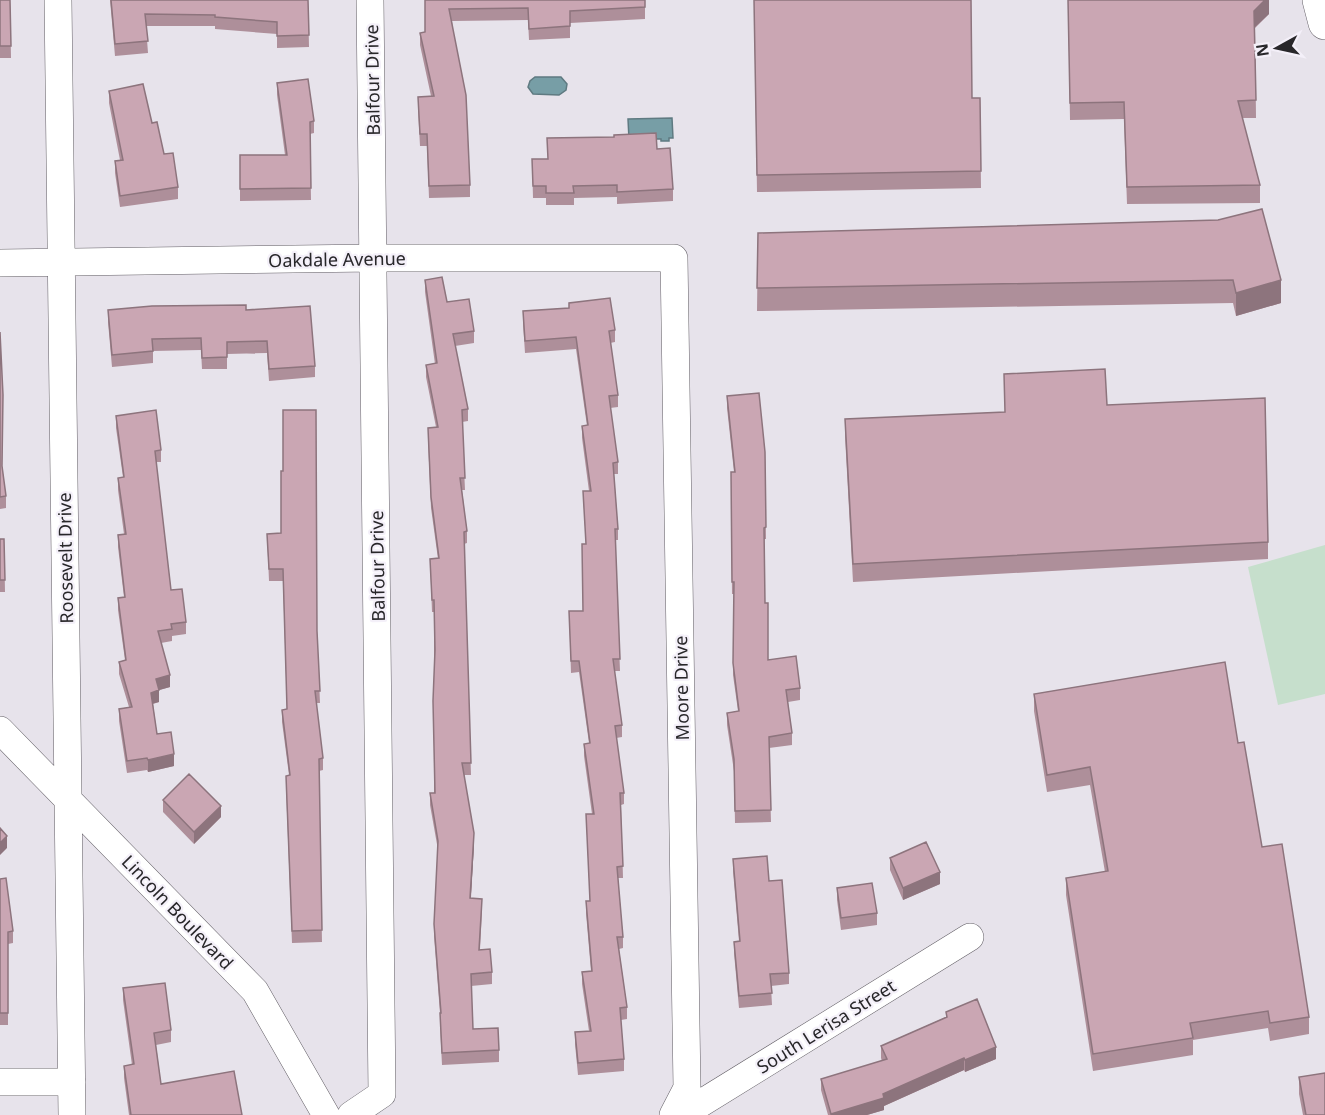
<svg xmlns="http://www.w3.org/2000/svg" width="1325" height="1115" viewBox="0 0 1325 1115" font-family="'Noto Sans',sans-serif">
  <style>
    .green { fill: #c6dfcc }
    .water { fill: #779ea6; stroke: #5f7a81; stroke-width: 1.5 }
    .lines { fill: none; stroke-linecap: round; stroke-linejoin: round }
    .street-casing { stroke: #625e65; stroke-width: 28 }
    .primary-casing { stroke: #625e65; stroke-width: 34 }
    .street { stroke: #fff; stroke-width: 27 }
    .primary { stroke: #fff; stroke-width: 33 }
    .wall { fill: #ae8f9a }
    .shaded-wall { fill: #8d747d }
    .building { fill: #caa6b3; stroke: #8d747d; stroke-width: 1.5 }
    .labels { text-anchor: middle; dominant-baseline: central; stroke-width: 4.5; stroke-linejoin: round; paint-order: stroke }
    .street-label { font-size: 18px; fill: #28272a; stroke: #f4f0f9 }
  </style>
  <rect width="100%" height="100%" fill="#e7e3eb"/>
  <path class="green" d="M1325 545V694L1278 705 1248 567Z"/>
  <path class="water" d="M535 77H561L567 84 566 90 559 95 533 94 528 87 530 81Z
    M672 118 673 138H669V141H661V139H629L628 119Z"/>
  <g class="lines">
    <defs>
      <path id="street" d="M58 0 72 1115
        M0 263 374 258H674L687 1088 673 1115
        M0 730 255 991 326 1115
        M0 1082H72
        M351 1115 382 1094 370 0
        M682 1115 970 937"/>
      <path id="primary" d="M1319 0 1325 23"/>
    </defs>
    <use href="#street" class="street-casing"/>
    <use href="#primary" class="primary-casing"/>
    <use href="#street" class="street"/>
    <use href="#primary" class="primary"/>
  </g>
  <path class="wall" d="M0 0H10L11 58H0Z
    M110 0H308L309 47 277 48V34L215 29V26H146L148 53 115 56Z
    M425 0H645V19L570 23V38L529 40 528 20 452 21 470 185V197L429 198 427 146H420L418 109 431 96 420 45V33L425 32Z
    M754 0 972 98H980L981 188 757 192Z
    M1068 0H1269V14L1255 28 1256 118H1242L1260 185V203L1127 204 1124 119 1070 120Z
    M277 83 314 121V133L310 134 311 200 240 201V155H285L277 95Z
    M109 91 152 123 178 187V199L120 207 115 173V161L120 160 109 103Z
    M657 149 673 189V201L617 204V197L574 198V205H546V198H533L532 159H548Z
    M1218 220 1281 303 1236 316 1233 303 757 311 758 233Z
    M425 280 474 331V343L455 346 468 409V421L462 422 465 490H462L467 531V543L464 544 471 775H464L474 845 471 898 482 911 480 949 492 972V984L471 986 473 1029 499 1050V1062L442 1065 440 1025V1013L434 936 438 850 430 805V793H434V612H432L430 559H438L431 508 428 440 436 427 426 377V365L435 364 425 292Z
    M569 303 615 330V342L610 343 618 395V407L610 408 618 462V474H614L618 529V540H615L620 671H614L622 725V737L616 738 624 793V804L621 805 623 878H618L623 937V948L619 949 627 1007V1019L621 1020 624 1059V1071L578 1075 575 1044V1032L589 1031 582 984V972L591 971 586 913V901H590L586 814H592L584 756V744L589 743 579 672 571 673 569 611H583L586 544 583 491H589L582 438V426H587L576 349 525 353 523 323V311L569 308Z
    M108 310H246L315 366V377L269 381 267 353 227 354V369H202L201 350 153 351V363L112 367 108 322Z
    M0 332 2 466 6 496V508L0 509Z
    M727 396 765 452 766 539H764L765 603 768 660 800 688V700L788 702 792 733V745L769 748 771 822 735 823 734 771 727 725V713L738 711 733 675 734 594H732L731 484 734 472 727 408Z
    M1107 405 1268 542V559L853 582 845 436V419L1005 412Z
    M116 416 161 450V462H156L171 590 186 622V634L172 636V641L161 643 170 687 159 690V702L153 704 157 734 174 766 148 772 147 770 127 773 119 721V709L129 707 119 674V662L125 660 118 610V598L124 597 118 547V535L124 534 118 490V478L123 477 116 428Z
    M267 534 317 631 320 703H316L323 758V770L319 771 322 942 292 943 286 787V776L289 775 282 722V710H287L283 581H269Z
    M0 539H4L5 592H0Z
    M1034 694 1238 743 1262 847 1309 1017V1034L1270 1041 1268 1028 1193 1040V1055L1093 1071 1066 895V878L1105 872 1090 785 1047 792 1034 711Z
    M163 800 221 817 194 844 163 812Z
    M890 858 940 884 903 900 890 870Z
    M733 859 769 881 789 973V984L771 986 772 1005 739 1008 734 953V942L739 941 733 871Z
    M0 879 13 931V943L8 944V1025H0Z
    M837 888 877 913V925L841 930 837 900Z
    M123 988 171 1030V1042L156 1045 161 1084 242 1115H129L124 1078V1066L132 1065 123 1000Z
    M946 1012 996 1059 965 1072 964 1070 884 1106V1110L867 1115H828L821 1090V1079L882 1061 881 1058V1046L946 1017Z
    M1299 1077 1325 1115H1303L1299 1094Z"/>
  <path class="shaded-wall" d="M1265 0H1269V14L1254 28V11Z
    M1281 280V303L1236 316V293Z
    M170 675V687L156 691V679Z
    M159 690V702L151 704V693Z
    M174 754V766L148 772V760Z
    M221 806V817L194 844V832Z
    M474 833V845L470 910V898Z
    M7 836V848L0 855V843Z
    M940 872V884L903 900V888Z
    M996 1047V1059L965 1072V1060Z
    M964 1058V1070L884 1106V1110L867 1115H831V1114L883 1094Z"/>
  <path class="building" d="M0 0H10L11 46H0Z
    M111 0H308L309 35 277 36V22L215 17V15L145 14 148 41 115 44Z
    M425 0H645V7L570 11V26L529 29 528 8 449 9 466 95 470 185 429 186 427 134H420L418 97 434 96 420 33 425 32Z
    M754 0H971L972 98H980L981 171 757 175Z
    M1068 0H1265L1254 11 1256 100 1238 101 1260 185 1127 187 1124 102 1070 103Z
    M308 79 314 121 310 122 311 188 240 189V155H287L277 83Z
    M143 84 152 123 157 122 164 154 173 153 178 187 120 196 115 161 123 160 109 91Z
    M656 133 657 149 670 148 673 189 617 192V185L573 186 574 193H546V186H533L532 159H548L547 138 614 137V135Z
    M1262 209 1281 280 1236 293 1233 280 757 288 758 233 1218 220Z
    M442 277 447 302 469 299 474 331 453 334 468 409 462 410 465 478H460L467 531 464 532 471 763H462L474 833 470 898 482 899 479 950 490 949 492 972 471 974 473 1029 498 1028 499 1050 442 1053 440 1013H441L434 924 438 841 430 793H435L433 701 435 650 434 600H432L430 559 439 558 431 497 428 428 438 427 426 365 437 363 425 280Z
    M610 298 615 330 609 331 618 395 609 396 618 462 613 463 618 529H615L620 659H613L622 725 615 726 624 793H620L623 866 617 867 623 937H617L627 1007 620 1008 624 1059 578 1063 575 1032 591 1031 582 972 592 971 586 901H590L586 814H594L584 744 590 743 579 661H571L569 611H583L582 544H586L583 491H591L582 426 588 425 576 337 525 341 523 311 569 308V303Z
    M246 305V310L310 306 315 366 269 369 267 341 227 342V357L202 358 201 338 152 339 153 351 112 355 108 310 152 306Z
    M0 332 3 395 2 466 6 496 0 497Z
    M1105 369 1107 405 1265 398 1268 542 853 564 845 419 1005 412 1004 374Z
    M759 393 765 452 766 527 764 528 765 603H768V660L796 656 800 688 786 690 792 733 769 737 771 810 735 811 734 759 727 713 739 711 733 663 734 582H732L731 472H735L727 396Z
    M156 410 161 450 155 451 171 590 182 589 186 622 171 624 172 629 158 631 170 675 156 679 159 690 151 693 157 734 171 732 174 754 148 760 147 758 127 761 119 709 132 707 119 662 126 660 118 598 125 597 118 535 126 534 118 478 124 477 116 416Z
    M283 410H316L317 631 320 691H315L323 758 319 759 322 930 292 931 286 776 290 775 282 710 287 709 283 569H269L267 534 281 533V471H283Z
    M0 539H4L5 580H0Z
    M1225 662 1238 743 1244 742 1262 847 1282 844 1309 1017 1270 1023 1268 1011 1190 1023 1193 1038 1093 1054 1066 878 1108 871 1102 836 1090 767 1047 775 1034 694Z
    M189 774 221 806 194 832 163 800Z
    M0 828 7 836 0 843Z
    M926 842 940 872 903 888 890 858Z
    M767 856 769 881 782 880 789 973 770 974 772 993 739 996 734 942 740 941 733 859Z
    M6 878 13 931 8 932V1013H0V879Z
    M872 883 877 913 841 918 837 888Z
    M165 983 171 1030 154 1033 161 1084 234 1071 242 1115H131L124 1066 134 1064 123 988Z
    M977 999 996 1047 965 1060 964 1058 883 1094 884 1098 831 1114 821 1079 887 1059 881 1046 947 1017 946 1012Z
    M1325 1073V1115H1306L1299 1077Z"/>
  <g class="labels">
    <g class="street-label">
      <text transform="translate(372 80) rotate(-91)">Balfour Drive</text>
      <text transform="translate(337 259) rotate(-1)">Oakdale Avenue</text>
      <text transform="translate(65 558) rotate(-91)">Roosevelt Drive</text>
      <text transform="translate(377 566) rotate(-91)">Balfour Drive</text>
      <text transform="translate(681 688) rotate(-91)">Moore Drive</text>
      <text transform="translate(178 912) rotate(46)">Lincoln Boulevard</text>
      <text transform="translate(826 1026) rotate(-32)">South Lerisa Street</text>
    </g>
  </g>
  <g transform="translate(1277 48) rotate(262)" stroke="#f4f0f9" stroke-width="4.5" paint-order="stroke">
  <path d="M0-4.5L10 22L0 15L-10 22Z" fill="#28272a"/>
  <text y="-9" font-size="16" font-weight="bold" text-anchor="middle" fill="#28272a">N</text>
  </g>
</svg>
